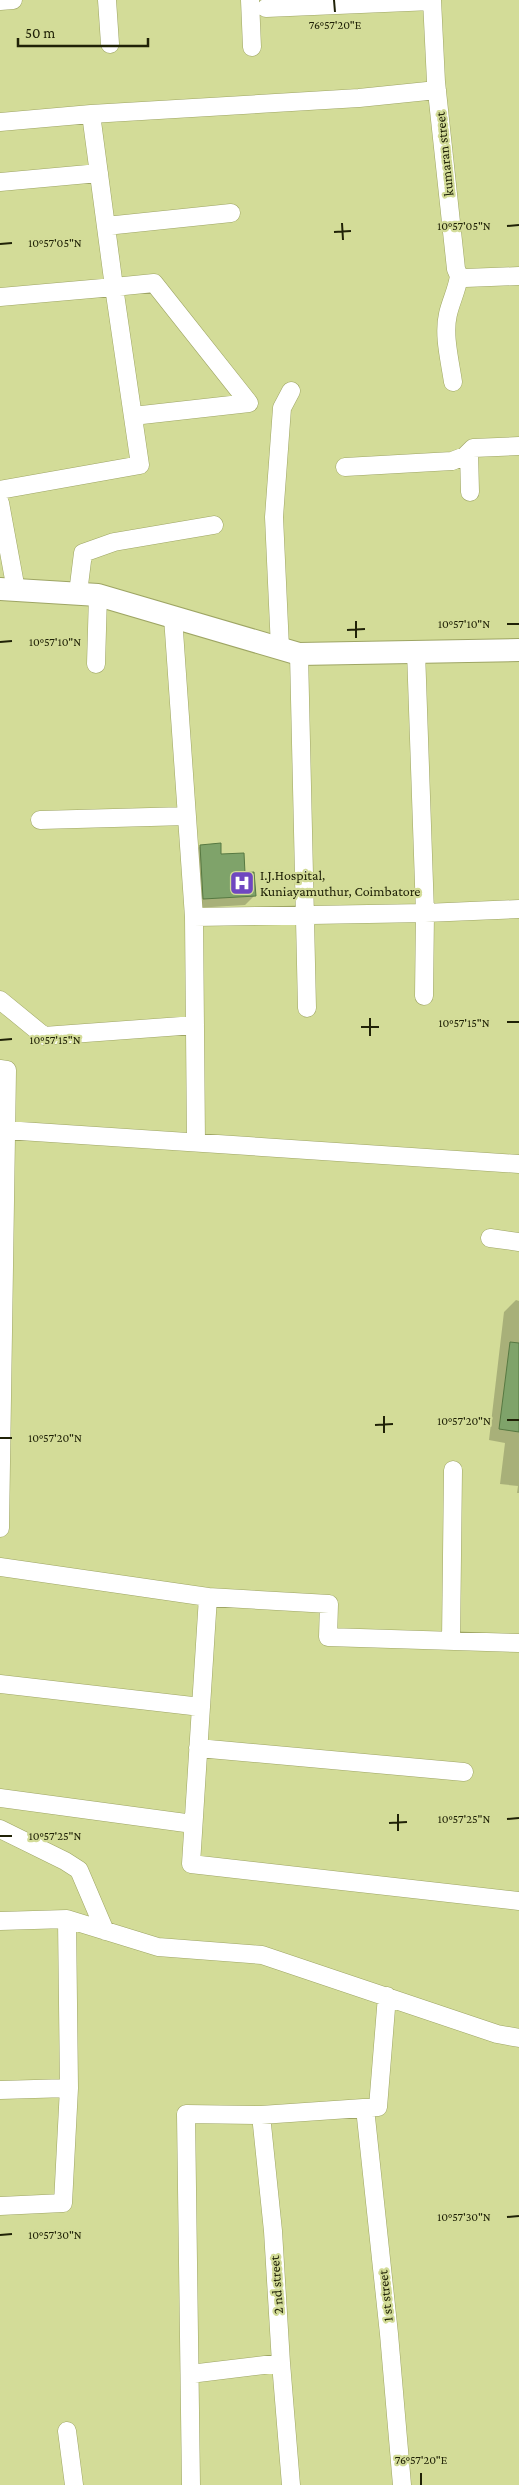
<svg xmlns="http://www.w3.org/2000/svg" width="519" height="2485" viewBox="0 0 519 2485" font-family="'Crimson Pro',serif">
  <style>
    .shadow { fill: #0003 }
    .building { fill: #7fa36a; stroke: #577942 }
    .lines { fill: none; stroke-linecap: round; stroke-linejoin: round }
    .minor-casing { stroke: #9ea564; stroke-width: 19 }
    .tertiary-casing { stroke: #9ea564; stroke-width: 24 }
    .minor { stroke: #fff; stroke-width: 18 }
    .tertiary { stroke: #fff; stroke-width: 22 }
    .ticks { fill: none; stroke: #202207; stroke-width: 2 }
    .labels { text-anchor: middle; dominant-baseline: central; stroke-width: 4.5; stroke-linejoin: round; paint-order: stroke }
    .street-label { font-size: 14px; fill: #202207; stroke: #d3dc98 }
    .poi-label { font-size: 14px; fill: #202207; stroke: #d3dc98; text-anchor: start }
    .ticks-label { font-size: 12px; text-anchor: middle; fill: #202207; stroke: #d3dc98; stroke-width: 4.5; stroke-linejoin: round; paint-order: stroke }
  </style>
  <rect width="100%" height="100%" fill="#d3dc98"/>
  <path class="shadow" d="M200 846 220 855 244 874 254 896 245 905 195 908 191 855Z
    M516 1300 519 1301V1493H517L518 1486 500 1484 505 1443 489 1440 504 1312Z"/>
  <path class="building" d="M221 843V854L244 853 245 873 254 872 256 896 203 899 200 845Z
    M510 1342 519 1343V1432L499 1429Z"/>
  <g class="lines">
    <defs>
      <path id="minor" d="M107 0 110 44
        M250 0 252 47
        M432 0 436 82 456 269 459 276 465 278 519 276
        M0 1 13 0
        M266 8 432 1
        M91 114 359 98 437 90
        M0 122 91 114 114 287 154 283 249 403 133 416
        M0 182 99 173
        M106 226 231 213
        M0 297 114 287 140 465 0 490
        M453 382C450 361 443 335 448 314 451 301 457 290 459 276
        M469 453 470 492
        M345 467 452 461 465 456 473 448 519 446
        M0 503 16 590
        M78 593 83 553 114 542 214 525
        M173 617 194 917
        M280 648 274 517 282 408 291 391
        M416 651 425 913 424 996
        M299 654 307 1008
        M96 664 98 595
        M40 820 187 816
        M0 1000 44 1036 195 1025
        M0 1069 7 1070 0 1528
        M5 1130 519 1164
        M196 1142 194 917 425 913 519 909
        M490 1238 519 1242
        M0 1567 208 1597 191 1864 519 1901
        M208 1597 329 1604 328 1637 519 1643
        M451 1641 453 1470
        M0 1684 201 1707
        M198 1748 464 1772
        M0 1798 193 1824
        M0 1829 65 1861 79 1870 105 1931
        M0 1921 67 1919 158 1947 262 1955 497 2034 519 2038
        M0 2090 69 2088
        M365 2108 389 2334 402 2485
        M0 2206 63 2203 69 2088 67 1919
        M281 2363 291 2485
        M190 2374 281 2363 273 2231 261 2115
        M67 2431 74 2485
        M191 2485 186 2114 261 2115 378 2107 387 1996"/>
      <path id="tertiary" d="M0 589 98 595 299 654 519 650"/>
    </defs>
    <use href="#minor" class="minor-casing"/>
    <use href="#tertiary" class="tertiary-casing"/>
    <use href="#minor" class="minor"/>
    <use href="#tertiary" class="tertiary"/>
  </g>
  <path class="ticks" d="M334 0 335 12M342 223 343 240M507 226 519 225M334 232 351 231M0 244 12 243M356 621V638M507 624H519M347 630 365 629M0 642 12 641M370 1018V1036M507 1022H519M361 1027H379M0 1040 12 1039M384 1416V1433M507 1420H519M375 1425 393 1424M0 1438H12M398 1814V1831M507 1819 519 1818M389 1823 407 1822M0 1836H12M507 2217 519 2216M0 2235 12 2234M421 2473V2485"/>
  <defs>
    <symbol id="hospital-square" viewBox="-11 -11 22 22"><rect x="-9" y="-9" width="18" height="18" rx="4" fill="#6f47c0" stroke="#d3dc98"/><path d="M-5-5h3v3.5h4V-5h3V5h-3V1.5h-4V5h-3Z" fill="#fff"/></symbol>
  </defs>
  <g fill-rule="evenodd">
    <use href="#hospital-square" x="228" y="869" width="28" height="28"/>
  </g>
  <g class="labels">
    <g class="street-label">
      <text transform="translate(444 154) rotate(-96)">kumaran street</text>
      <text transform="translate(276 2285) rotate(-94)">2 nd street</text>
      <text transform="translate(385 2296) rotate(-96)">1 st street</text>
    </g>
    <g class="poi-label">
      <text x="260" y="875">I.J.Hospital,<tspan x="260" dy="16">Kuniayamuthur, Coimbatore</tspan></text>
    </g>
  </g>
  <g class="ticks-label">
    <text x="335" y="29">76°57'20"E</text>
    <text x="464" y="230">10°57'05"N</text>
    <text x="55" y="247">10°57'05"N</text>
    <text x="464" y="628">10°57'10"N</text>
    <text x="55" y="646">10°57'10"N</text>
    <text x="464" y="1027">10°57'15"N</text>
    <text x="55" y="1044">10°57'15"N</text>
    <text x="464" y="1425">10°57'20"N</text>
    <text x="55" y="1442">10°57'20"N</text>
    <text x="464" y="1823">10°57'25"N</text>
    <text x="55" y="1840">10°57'25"N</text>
    <text x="464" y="2221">10°57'30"N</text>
    <text x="55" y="2239">10°57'30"N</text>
    <text x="421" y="2464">76°57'20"E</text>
  </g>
  <path d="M18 38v8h130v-8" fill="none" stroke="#202207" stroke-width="2.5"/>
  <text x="25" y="38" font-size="15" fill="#202207" stroke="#d3dc98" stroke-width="4" paint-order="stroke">50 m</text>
</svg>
